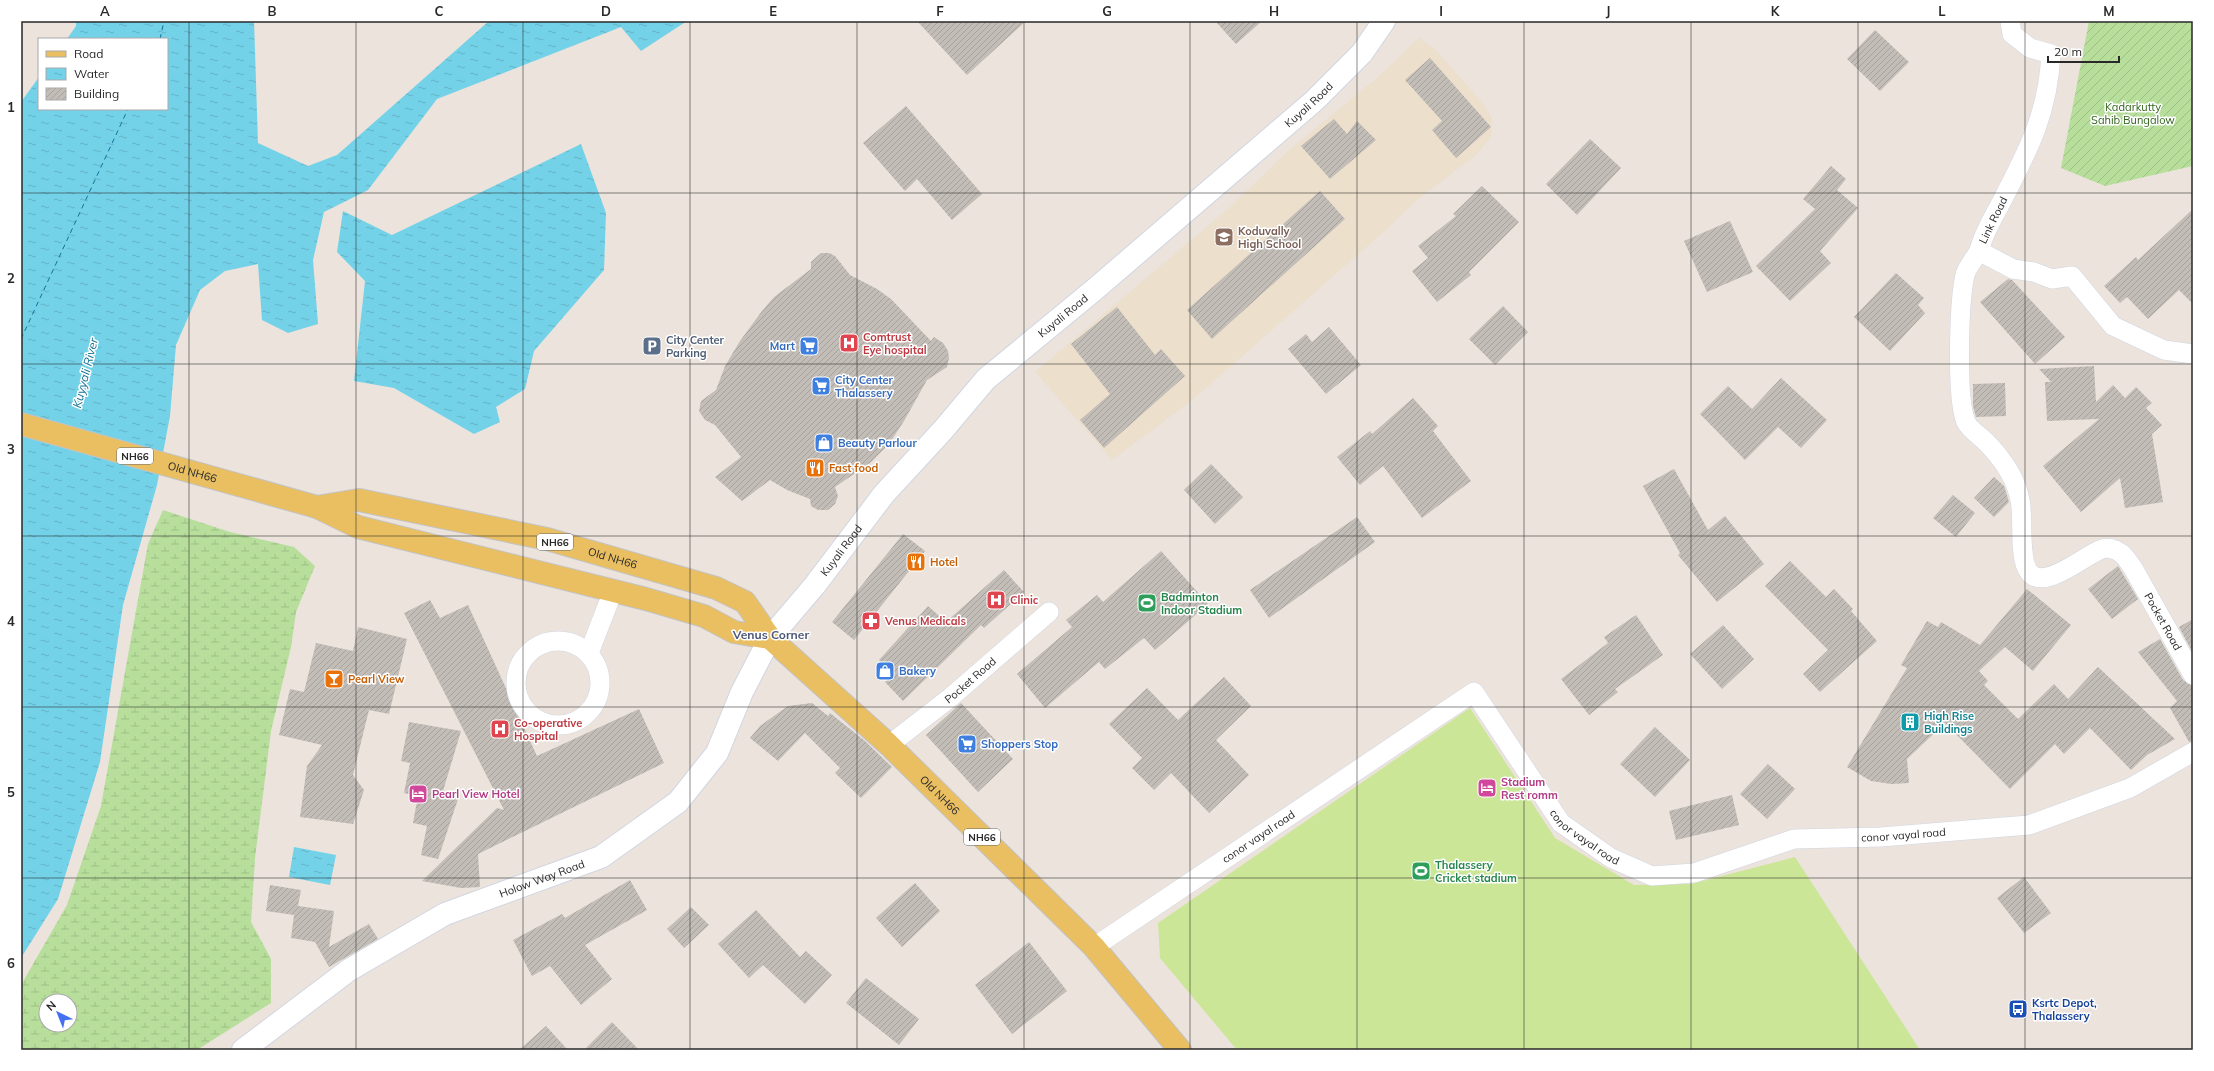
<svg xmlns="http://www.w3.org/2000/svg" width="2214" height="1071" viewBox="0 0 2214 1071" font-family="Mulish,sans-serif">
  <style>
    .education { fill: #ecdfcc }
    .wetland { fill: url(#wetland-marsh); fill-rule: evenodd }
    .garden { fill: url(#garden-furrows) }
    .pitch { fill: #cbe697 }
    .water { fill: url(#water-ripples) }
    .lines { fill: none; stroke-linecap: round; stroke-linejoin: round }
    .ferry { stroke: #147193; stroke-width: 1; stroke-dasharray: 5 4; stroke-linecap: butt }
    .building { fill: url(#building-hatch) }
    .minor-casing { stroke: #d1d6e2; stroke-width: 20 }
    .tertiary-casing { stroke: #d1d6e2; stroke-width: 24 }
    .secondary-casing { stroke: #d1d6e2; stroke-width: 24 }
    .primary-casing { stroke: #c3c3c3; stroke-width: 24 }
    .minor { stroke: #fff; stroke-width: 19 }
    .tertiary { stroke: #fff; stroke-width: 22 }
    .secondary { stroke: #fff; stroke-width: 22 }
    .primary { stroke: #eabf62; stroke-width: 22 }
    .grid { fill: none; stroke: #292929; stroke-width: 1; stroke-opacity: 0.55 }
    .labels { text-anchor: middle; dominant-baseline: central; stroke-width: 3; stroke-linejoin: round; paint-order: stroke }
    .shield { fill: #fff; stroke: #696969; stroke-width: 1 }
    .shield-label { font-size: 10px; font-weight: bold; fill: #292929 }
    .street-label { font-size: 11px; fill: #292929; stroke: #fff }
    .park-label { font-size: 11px; fill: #31631d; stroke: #fff }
    .education-label { font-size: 11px; font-weight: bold; fill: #785e54; stroke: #fff; text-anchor: start }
    .health-label { font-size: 11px; font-weight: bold; fill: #be3a42; stroke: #fff; text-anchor: start }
    .service-label { font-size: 11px; font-weight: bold; fill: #4e5e75; stroke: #fff; text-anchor: start }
    .shop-label { font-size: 11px; font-weight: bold; fill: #366cbe; stroke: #fff; text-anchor: start }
    .food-label { font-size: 11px; font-weight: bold; fill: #c56008; stroke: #fff; text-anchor: start }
    .leisure-label { font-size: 11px; font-weight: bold; fill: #27864d; stroke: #fff; text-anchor: start }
    .culture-label { font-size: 11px; font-weight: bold; fill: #0d838f; stroke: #fff; text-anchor: start }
    .hotel-label { font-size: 11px; font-weight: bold; fill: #b23c85; stroke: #fff; text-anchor: start }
    .transit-label { font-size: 11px; font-weight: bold; fill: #164399; stroke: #fff; text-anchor: start }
    .water-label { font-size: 12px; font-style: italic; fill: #147193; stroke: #fff }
    .neighbourhood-label { font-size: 12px; font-weight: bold; fill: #4c5778; stroke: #fff }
    .neatline { fill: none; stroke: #292929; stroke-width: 1.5 }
    .grid-label { font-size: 13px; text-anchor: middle; font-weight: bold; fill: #292929 }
  </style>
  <defs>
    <pattern id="wetland-marsh" width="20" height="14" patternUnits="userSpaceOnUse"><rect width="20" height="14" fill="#b7df9b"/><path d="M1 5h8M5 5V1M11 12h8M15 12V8" fill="none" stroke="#9dbf86"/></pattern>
    <pattern id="garden-furrows" width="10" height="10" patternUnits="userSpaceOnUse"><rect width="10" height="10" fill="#b7df9b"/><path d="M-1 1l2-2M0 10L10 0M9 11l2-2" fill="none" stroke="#9dbf86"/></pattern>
    <pattern id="water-ripples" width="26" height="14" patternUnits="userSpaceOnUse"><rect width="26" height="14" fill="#73d2e8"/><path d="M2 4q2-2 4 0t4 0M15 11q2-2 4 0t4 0" fill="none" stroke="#64b4c7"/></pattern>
    <pattern id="building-hatch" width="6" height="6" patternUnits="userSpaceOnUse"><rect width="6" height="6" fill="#c3bdb8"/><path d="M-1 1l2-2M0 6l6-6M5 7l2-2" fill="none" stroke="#a8a29e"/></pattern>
  </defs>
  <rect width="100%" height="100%" fill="#ebe3dc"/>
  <path class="education" d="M1419 38 1436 50 1486 107 1492 119 1491 137 1476 155 1417 200 1387 229 1190 402 1112 460 1035 372 1229 208 1288 151 1378 77Z"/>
  <path class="wetland" d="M163 510 230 532 294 547 315 566 296 612 291 647 271 731 255 858 251 922 271 959V1003L197 1050H21V985L67 905 101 806 148 544ZM46 1001H70V1025H46Z"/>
  <path class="garden" d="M2089 21H2193V166L2105 186 2061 168Z"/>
  <path class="pitch" d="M1470 708 1555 838 1634 885 1691 884 1795 857 1920 1050H1237L1160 958 1158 923Z"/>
  <path class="water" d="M76 21H254L258 143 308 166 337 155 489 21H687L641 51 621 27 437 99 368 190 324 212 313 260 318 324 288 333 262 320 258 264 225 271 200 290 176 345 170 416 157 485 123 605 100 762 58 899 21 958V102L39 77V109H167V39H67L76 26Z
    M581 144 606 213 604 270 534 351 525 389 496 407 500 422 474 434 394 388 354 381 365 281 337 252 343 211 392 235Z
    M294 847 336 855 330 885 289 877Z"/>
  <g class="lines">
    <path class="ferry" d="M160 39 164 21
      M21 339 128 109"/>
  </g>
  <path class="building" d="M917 21H1026L967 75Z
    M1215 21H1262L1236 44Z
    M1875 30 1909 62 1880 91 1847 59Z
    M1430 58 1491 127 1456 158 1432 130 1442 121 1405 80Z
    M906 106 982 194 952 220 917 179 905 191 863 143Z
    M1334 119 1347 134 1357 121 1376 140 1330 179 1301 146Z
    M1590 139 1621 168 1577 215 1546 184Z
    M1831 166 1846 179 1837 190 1858 208 1820 251 1831 263 1790 301 1756 266 1815 209 1803 199Z
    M1482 186 1519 222 1469 272 1471 275 1437 302 1412 271 1428 258 1418 246 1456 216 1453 214Z
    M1320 191 1345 219 1212 339 1187 310Z
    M2193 209V304L2179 290 2148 319 2127 297 2120 303 2104 286 2136 257 2138 260Z
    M1730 221 1753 272 1707 292 1684 241Z
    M821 253H829L835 256 850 275 877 289 891 299 931 341 934 337 943 343 948 351 949 358 947 367 927 380 904 421 889 444 870 463 835 487 838 496 835 504 828 510H818L811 506 810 499 787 490 770 480 742 501 715 477 741 457 715 425 705 420 699 411 701 401 716 390 725 366 740 341 762 311 774 297 811 269V262Z
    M1896 273 1924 298 1918 305 1925 313 1890 351 1854 317Z
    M2008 279 2012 280 2065 337 2035 364 1980 302Z
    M1503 306 1528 332 1495 365 1469 339Z
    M1117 307 1155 355 1161 349 1185 376 1104 448 1080 420 1110 394 1071 344Z
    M1329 327 1361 365 1326 394 1288 349 1306 334 1312 342Z
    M2094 366 2096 402 2113 385 2125 398 2136 387 2152 403 2146 408 2162 425 2152 434 2163 502 2125 508 2120 478 2081 512 2043 466 2099 419 2047 421 2045 382H2051L2039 369Z
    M1781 378 1827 420 1801 448 1778 427 1745 460 1700 414 1728 386 1752 409Z
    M2005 383 2006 416 1976 417 1973 406V384Z
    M1413 398 1438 426 1433 431 1471 481 1422 518 1383 466 1360 485 1337 457 1370 431 1372 434Z
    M1211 464 1243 497 1215 524 1184 490Z
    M1674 469 1708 530 1725 516 1764 564 1717 602 1678 555 1680 553 1643 486Z
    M1994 477 2004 486 2009 502 1994 517 1974 498Z
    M1953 495 1975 513 1956 537 1933 518Z
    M1357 517 1375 542 1269 618 1250 590Z
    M903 534 925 551 854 640 832 622Z
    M1161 551 1208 604 1155 650 1144 638 1105 669 1099 662 1045 708 1017 674 1072 627 1066 620 1097 595 1103 602Z
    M1790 561 1826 597 1834 589 1853 609 1851 611 1877 641 1820 692 1803 674 1828 650 1765 586Z
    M2118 566 2138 599 2112 619 2088 589Z
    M1004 570 1024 592 984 628 981 625 903 701 885 682 895 673 879 660 928 606 946 622Z
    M2027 589 2071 625 2033 671 2005 647 1979 671 1988 681 1984 685 2018 719 2054 684 2068 699 2098 667 2175 739 2147 755 2131 770 2090 728 2064 754 2055 744 2010 789 1945 723 1907 759 1909 783 1891 784 1871 781 1847 767 1907 668 1901 665 1927 621 1938 627 1941 622 1980 645Z
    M430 600 440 618 468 605 537 756 639 709 664 763 478 854 480 887 461 888 422 881 497 808 504 810 404 613Z
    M1636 615 1663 655 1615 689 1618 692 1589 715 1561 679 1608 643 1604 637Z
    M2193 619V653L2179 627Z
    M1723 625 1754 659 1722 689 1690 654Z
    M358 627 407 639 389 714 369 710 353 775 364 790 353 824 300 817 307 766 322 745 279 735 290 689 304 692 316 643 353 651Z
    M2160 639 2183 680 2193 686V741L2189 742 2170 708 2177 701 2138 652Z
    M1224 677 1251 706 1216 740 1249 775 1209 813 1171 773 1154 790 1132 768 1142 758 1109 724 1147 688 1178 720Z
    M812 703 828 716 830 713 865 741 892 767 861 798 835 773 840 768 805 733 778 761 750 738 760 726 788 706Z
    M961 703 1013 759 978 792 926 735Z
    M409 722 461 731 443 791 459 796 438 859 421 855 427 826 413 823 418 796 404 793 410 763 401 761Z
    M1655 727 1690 760 1655 797 1620 764Z
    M1768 764 1795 789 1767 819 1740 794Z
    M1732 795 1739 825 1676 840 1669 811Z
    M2024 877 2051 913 2024 933 1997 898Z
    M630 880 647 910 585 945 612 979 581 1005 550 966 532 976 513 940 562 914 565 918Z
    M915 883 940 911 902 947 876 918Z
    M270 885 301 890 298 906 334 911 329 947 369 924 378 939 329 967 315 942 291 938 294 915 266 911Z
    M691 907 709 925 684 948 667 929Z
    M756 910 800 957 806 951 832 975 805 1004 763 965 749 978 718 944Z
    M1029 942 1067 991 1012 1034 975 985Z
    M866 978 919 1019 899 1045 846 1003Z
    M612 1022 639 1050H584Z
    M546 1026 568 1050H519Z"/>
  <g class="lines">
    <defs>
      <g id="minor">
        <path d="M2010 21 2012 34 2030 48 2051 54C2048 110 2031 145 2006 193 1997 212 1984 230 1979 251L2013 269 2034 272 2052 279 2072 276 2113 326 2164 350 2193 354"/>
        <path id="s1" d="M1979 251C1975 258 1967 267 1965 275 1959 301 1956 399 1966 422 1969 429 1980 436 1985 441 2001 457 2016 478 2020 500 2024 518 2018 558 2029 572 2044 592 2086 554 2102 549 2107 547 2115 549 2119 552 2125 555 2129 563 2133 568L2193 675"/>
        <circle cx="558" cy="683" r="42"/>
        <path d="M589 653 613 591"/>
        <path id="s2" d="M889 745 951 697 1049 612"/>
        <path id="s3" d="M1094 947 1474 692 1561 823 1611 858 1652 876 1694 873 1794 839 1881 837 2029 825 2130 788 2193 752"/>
      </g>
      <g id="tertiary">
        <path id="s4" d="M243 1050 349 970 445 914 601 857 678 802 717 753 742 692 770 638"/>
      </g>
      <g id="secondary">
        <path id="s5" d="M770 638 815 585 884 494 943 430 986 379 1094 290 1314 101 1362 53 1384 21"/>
      </g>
      <g id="primary">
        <path id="s6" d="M21 424 317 507 358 527 646 599 704 616 734 632 770 638"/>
        <path id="s7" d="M317 507 359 500 547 539 716 588 745 602 770 638 889 745 1094 947 1180 1050"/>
      </g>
    </defs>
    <use href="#minor" class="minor-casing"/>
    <use href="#tertiary" class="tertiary-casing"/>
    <use href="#secondary" class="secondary-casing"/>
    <use href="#primary" class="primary-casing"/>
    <use href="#minor" class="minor"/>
    <use href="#tertiary" class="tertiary"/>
    <use href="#secondary" class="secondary"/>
    <use href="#primary" class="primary"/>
  </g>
  <path class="grid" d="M189 21V1050M356 21V1050M523 21V1050M690 21V1050M857 21V1050M1024 21V1050M1190 21V1050M1357 21V1050M1524 21V1050M1691 21V1050M1858 21V1050M2025 21V1050M21 193H2193M21 364H2193M21 536H2193M21 707H2193M21 878H2193"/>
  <defs>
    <symbol id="school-square" viewBox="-11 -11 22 22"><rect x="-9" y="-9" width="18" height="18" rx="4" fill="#8d6e63" stroke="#fff"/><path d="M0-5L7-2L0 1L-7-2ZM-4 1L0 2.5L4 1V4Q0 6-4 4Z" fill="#fff"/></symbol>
    <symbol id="hospital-square" viewBox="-11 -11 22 22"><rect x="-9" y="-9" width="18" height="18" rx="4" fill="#e0444e" stroke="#fff"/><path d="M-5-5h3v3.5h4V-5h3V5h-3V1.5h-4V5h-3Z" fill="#fff"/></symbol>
    <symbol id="parking-square" viewBox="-11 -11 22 22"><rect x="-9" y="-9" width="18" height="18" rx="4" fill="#5c6f8a" stroke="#fff"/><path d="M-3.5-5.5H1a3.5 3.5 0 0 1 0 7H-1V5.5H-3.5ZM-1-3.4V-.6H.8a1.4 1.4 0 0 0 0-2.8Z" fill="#fff"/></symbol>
    <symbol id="supermarket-square" viewBox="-11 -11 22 22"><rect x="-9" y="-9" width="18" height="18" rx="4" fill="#3f7fe0" stroke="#fff"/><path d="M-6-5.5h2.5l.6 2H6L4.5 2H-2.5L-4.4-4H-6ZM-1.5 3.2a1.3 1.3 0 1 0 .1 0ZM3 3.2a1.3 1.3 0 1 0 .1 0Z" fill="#fff"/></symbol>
    <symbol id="shop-square" viewBox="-11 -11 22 22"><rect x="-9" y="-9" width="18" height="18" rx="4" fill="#3f7fe0" stroke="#fff"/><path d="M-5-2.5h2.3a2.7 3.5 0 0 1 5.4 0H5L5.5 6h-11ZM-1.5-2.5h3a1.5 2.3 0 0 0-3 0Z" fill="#fff"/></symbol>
    <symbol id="restaurant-square" viewBox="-11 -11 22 22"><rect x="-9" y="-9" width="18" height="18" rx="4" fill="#e8710a" stroke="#fff"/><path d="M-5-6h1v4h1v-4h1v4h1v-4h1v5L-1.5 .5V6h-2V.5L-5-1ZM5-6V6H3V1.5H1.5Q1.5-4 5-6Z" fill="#fff"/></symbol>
    <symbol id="stadium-square" viewBox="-11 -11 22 22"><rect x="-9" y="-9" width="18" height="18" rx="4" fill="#2e9e5b" stroke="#fff"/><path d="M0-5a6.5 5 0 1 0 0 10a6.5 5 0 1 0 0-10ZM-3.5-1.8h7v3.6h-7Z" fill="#fff"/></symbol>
    <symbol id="pharmacy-square" viewBox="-11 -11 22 22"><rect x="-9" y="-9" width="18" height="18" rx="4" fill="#e0444e" stroke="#fff"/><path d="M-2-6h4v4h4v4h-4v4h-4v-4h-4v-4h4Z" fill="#fff"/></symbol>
    <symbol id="bar-square" viewBox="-11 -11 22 22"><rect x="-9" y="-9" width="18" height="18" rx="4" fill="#e8710a" stroke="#fff"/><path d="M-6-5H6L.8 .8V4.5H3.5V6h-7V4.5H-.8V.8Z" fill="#fff"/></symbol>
    <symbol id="building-square" viewBox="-11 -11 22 22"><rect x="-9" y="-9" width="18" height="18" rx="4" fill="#0f9aa8" stroke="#fff"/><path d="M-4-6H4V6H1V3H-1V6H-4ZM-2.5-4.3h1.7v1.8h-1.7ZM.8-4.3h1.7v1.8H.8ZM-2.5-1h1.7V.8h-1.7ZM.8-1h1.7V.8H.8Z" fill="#fff"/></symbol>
    <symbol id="hotel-square" viewBox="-11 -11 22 22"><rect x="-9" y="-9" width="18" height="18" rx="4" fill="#d1479c" stroke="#fff"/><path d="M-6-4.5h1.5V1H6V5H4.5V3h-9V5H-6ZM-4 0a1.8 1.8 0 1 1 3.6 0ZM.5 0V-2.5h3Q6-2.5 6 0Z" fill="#fff"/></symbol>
    <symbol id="bus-square" viewBox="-11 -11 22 22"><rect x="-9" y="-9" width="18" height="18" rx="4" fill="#1a4fb4" stroke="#fff"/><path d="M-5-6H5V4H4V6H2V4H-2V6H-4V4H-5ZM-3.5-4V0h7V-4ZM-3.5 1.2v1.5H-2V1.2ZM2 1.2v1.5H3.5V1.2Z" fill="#fff"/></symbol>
  </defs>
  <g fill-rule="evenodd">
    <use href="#school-square" x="1213" y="226" width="22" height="22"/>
    <use href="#hospital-square" x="838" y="332" width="22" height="22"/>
    <use href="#parking-square" x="641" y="335" width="22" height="22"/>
    <use href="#supermarket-square" x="798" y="335" width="22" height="22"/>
    <use href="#supermarket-square" x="810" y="375" width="22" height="22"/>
    <use href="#shop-square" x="813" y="432" width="22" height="22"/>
    <use href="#restaurant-square" x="804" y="457" width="22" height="22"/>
    <use href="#restaurant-square" x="905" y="551" width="22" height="22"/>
    <use href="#hospital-square" x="985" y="589" width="22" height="22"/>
    <use href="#stadium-square" x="1136" y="592" width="22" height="22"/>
    <use href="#pharmacy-square" x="860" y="610" width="22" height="22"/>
    <use href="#shop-square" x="874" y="660" width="22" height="22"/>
    <use href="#bar-square" x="323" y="668" width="22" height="22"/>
    <use href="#building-square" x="1899" y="711" width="22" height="22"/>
    <use href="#hospital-square" x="489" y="718" width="22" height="22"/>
    <use href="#supermarket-square" x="956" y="733" width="22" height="22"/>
    <use href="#hotel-square" x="1476" y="777" width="22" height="22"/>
    <use href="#hotel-square" x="407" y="783" width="22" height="22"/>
    <use href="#stadium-square" x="1410" y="860" width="22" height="22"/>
    <use href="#bus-square" x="2007" y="998" width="22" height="22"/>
  </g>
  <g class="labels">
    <g class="shield">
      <rect x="117" y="448" width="36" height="16" rx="3"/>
      <rect x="537" y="534" width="36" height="16" rx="3"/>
      <rect x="964" y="829" width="36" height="16" rx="3"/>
    </g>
    <g class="shield-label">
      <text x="135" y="456">NH66</text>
      <text x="555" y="542">NH66</text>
      <text x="982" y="837">NH66</text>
    </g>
    <g class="street-label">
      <text stroke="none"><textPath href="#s5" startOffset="761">Kuyali Road</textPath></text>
      <text transform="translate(1993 220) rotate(-64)">Link Road</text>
      <text stroke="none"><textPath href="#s5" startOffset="437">Kuyali Road</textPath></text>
      <text stroke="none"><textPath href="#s6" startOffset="178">Old NH66</textPath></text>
      <text stroke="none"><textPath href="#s5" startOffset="113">Kuyali Road</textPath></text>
      <text stroke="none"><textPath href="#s7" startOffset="303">Old NH66</textPath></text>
      <text stroke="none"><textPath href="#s1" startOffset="528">Pocket Road</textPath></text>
      <text stroke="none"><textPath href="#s2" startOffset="104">Pocket Road</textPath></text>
      <text stroke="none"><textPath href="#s7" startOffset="718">Old NH66</textPath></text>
      <text stroke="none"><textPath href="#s3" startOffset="642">conor vayal road</textPath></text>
      <text stroke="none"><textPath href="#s3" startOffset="978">conor vayal road</textPath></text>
      <text stroke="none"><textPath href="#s3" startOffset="198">conor vayal road</textPath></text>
      <text stroke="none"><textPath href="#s4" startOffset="347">Holow Way Road</textPath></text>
    </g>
    <g class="park-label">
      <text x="2133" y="107">Kadarkutty<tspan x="2133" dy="13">Sahib Bungalow</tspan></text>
    </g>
    <g class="education-label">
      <text x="1238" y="231">Koduvally<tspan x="1238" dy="13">High School</tspan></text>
    </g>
    <g class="health-label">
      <text x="863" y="337">Comtrust<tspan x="863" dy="13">Eye hospital</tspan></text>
      <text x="1010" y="600">Clinic</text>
      <text x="885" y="621">Venus Medicals</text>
      <text x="514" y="723">Co-operative<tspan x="514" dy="13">Hospital</tspan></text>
    </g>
    <g class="service-label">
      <text x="666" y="340">City Center<tspan x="666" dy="13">Parking</tspan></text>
    </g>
    <g class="shop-label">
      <text x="795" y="346" text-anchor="end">Mart</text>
      <text x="835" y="380">City Center<tspan x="835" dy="13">Thalassery</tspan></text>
      <text x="838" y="443">Beauty Parlour</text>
      <text x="899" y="671">Bakery</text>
      <text x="981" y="744">Shoppers Stop</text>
    </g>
    <g class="food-label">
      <text x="829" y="468">Fast food</text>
      <text x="930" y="562">Hotel</text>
      <text x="348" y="679">Pearl View</text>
    </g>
    <g class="leisure-label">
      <text x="1161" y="597">Badminton<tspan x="1161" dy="13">Indoor Stadium</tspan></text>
      <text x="1435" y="865">Thalassery<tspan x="1435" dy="13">Cricket stadium</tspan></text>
    </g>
    <g class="culture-label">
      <text x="1924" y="716">High Rise<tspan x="1924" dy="13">Buildings</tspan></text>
    </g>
    <g class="hotel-label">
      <text x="1501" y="782">Stadium<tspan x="1501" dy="13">Rest romm</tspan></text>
      <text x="432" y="794">Pearl View Hotel</text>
    </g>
    <g class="transit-label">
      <text x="2032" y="1003">Ksrtc Depot,<tspan x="2032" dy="13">Thalassery</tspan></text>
    </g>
    <g class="water-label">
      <text transform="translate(85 373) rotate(-76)">Kuyyali River</text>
    </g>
    <g class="neighbourhood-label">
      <text x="771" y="634">Venus Corner</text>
    </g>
  </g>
  <rect width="2214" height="1071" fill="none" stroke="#ffffff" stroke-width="44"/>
  <rect x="38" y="38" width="130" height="72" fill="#ffffff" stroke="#a9a9a9"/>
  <rect x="46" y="51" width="20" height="6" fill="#eabf62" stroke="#a9a9a9"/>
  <text x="74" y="58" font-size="12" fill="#292929">Road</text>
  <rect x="46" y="68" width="20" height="12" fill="url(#water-ripples)" stroke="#a9a9a9"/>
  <text x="74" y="78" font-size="12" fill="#292929">Water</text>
  <rect x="46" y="88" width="20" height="12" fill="url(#building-hatch)" stroke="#a9a9a9"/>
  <text x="74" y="98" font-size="12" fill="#292929">Building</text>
  <g transform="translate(58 1013) rotate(317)"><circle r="19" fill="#ffffff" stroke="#a9a9a9"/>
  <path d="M0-3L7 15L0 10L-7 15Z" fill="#4371f1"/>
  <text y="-6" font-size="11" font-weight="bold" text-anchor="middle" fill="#292929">N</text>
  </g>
  <path d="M2048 56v6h71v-6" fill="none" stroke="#292929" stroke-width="2"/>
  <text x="2054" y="56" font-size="12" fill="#292929" stroke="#ffffff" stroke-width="3" paint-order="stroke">20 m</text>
  <rect x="22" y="22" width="2170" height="1027" class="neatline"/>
  <g class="grid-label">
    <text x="105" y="16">A</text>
    <text x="272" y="16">B</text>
    <text x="439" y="16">C</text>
    <text x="606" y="16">D</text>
    <text x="773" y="16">E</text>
    <text x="940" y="16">F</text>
    <text x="1107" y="16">G</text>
    <text x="1274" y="16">H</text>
    <text x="1441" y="16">I</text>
    <text x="1608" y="16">J</text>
    <text x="1775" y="16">K</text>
    <text x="1942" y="16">L</text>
    <text x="2109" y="16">M</text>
    <text x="11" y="112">1</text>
    <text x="11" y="283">2</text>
    <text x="11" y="454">3</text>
    <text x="11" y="626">4</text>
    <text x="11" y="797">5</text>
    <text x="11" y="968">6</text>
  </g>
</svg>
